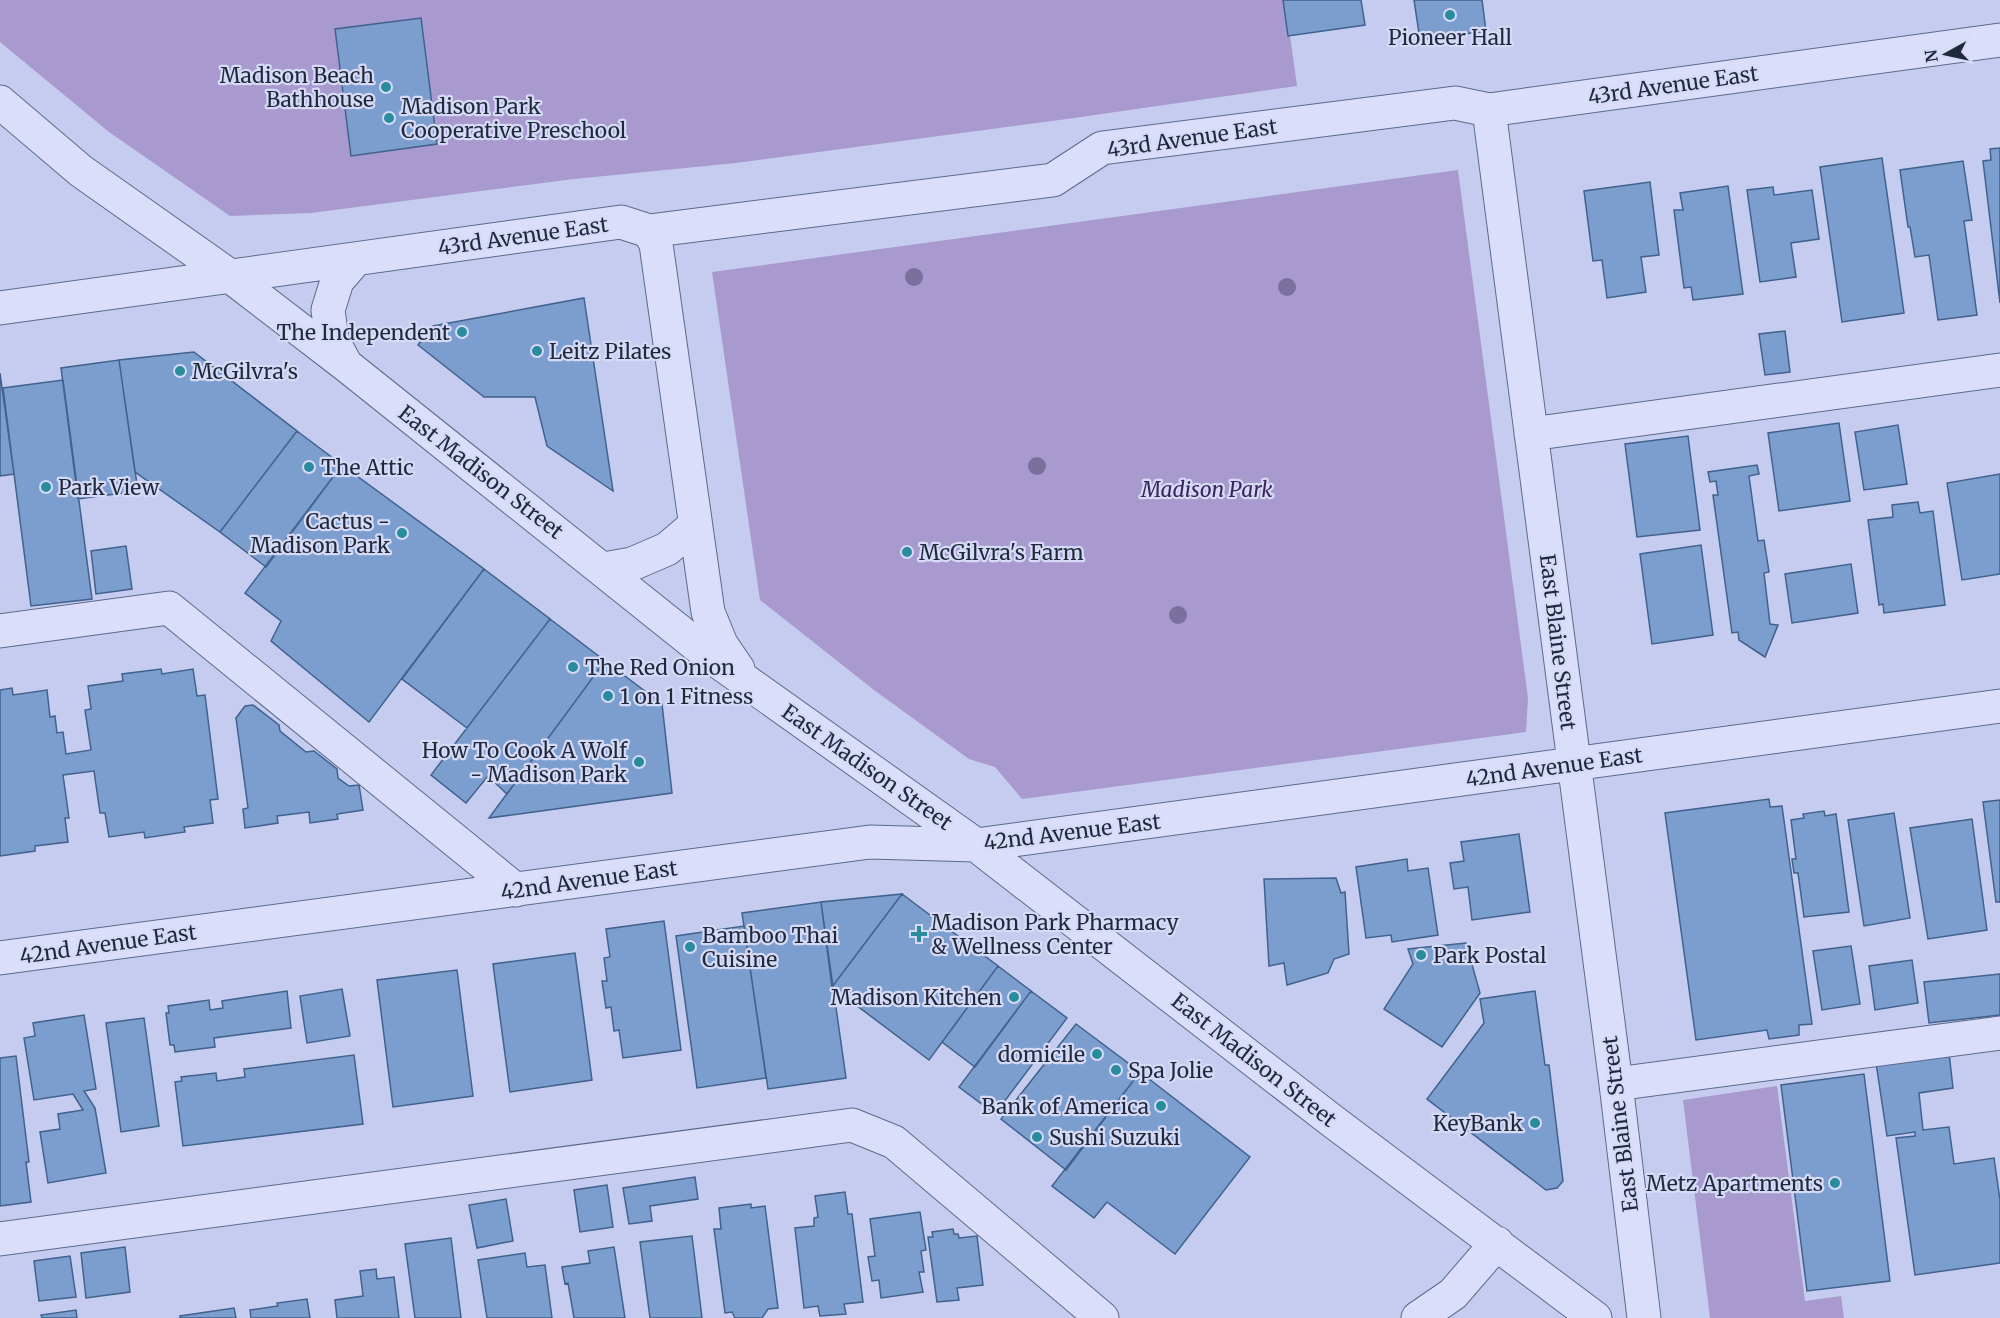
<svg xmlns="http://www.w3.org/2000/svg" width="2000" height="1318" viewBox="0 0 2000 1318" font-family="Merriweather,serif">
  <style>
    .green { fill: #a899cf }
    .building { fill: #7b9ecf; stroke: #40628c; stroke-width: 1.5 }
    .lines { fill: none; stroke-linecap: round; stroke-linejoin: round }
    .minor-casing { stroke: #5b6a8c; stroke-width: 35 }
    .minor { stroke: #dadefa; stroke-width: 33 }
    .tree { fill: #79709d }
    .poi-dot { fill: #288c9d; stroke: #d6daf7; stroke-width: 2 }
    .labels { text-anchor: middle; dominant-baseline: central; stroke-width: 4.5; stroke-linejoin: round; paint-order: stroke }
    .poi-label { font-size: 21px; fill: #1f293c; stroke: #d6daf7; text-anchor: start }
    .street-label { font-size: 21px; fill: #1f293c; stroke: #d6daf7 }
    .park-label { font-size: 21px; font-style: italic; fill: #3a2559; stroke: #d6daf7 }
  </style>
  <rect width="100%" height="100%" fill="#c6ccf0"/>
  <path class="green" d="M0 0H1285L1297 86 1067 119 736 163 574 179 311 213 230 216 109 132 0 42Z
    M1458 170 1528 698 1526 732 1022 799 995 767 969 759 874 690 760 600 712 272Z
    M1777 1086 1805 1301 1841 1296 1844 1318H1710L1683 1100Z"/>
  <path class="building" d="M1283 0H1361L1365 25 1288 36Z
    M1414 0H1482L1486 31 1420 40Z
    M421 18 437 144 351 156 335 29Z
    M2000 148V303L1983 161 1991 160 1990 149Z
    M1882 158 1904 313 1842 322 1820 167Z
    M1963 161 1972 220 1964 221 1977 315 1938 320 1929 255 1915 257 1910 227H1908L1900 170Z
    M1650 182 1659 255 1641 257 1646 292 1607 298 1602 260 1593 261 1584 191Z
    M1728 186 1743 294 1693 300 1691 287 1684 288 1674 210H1683L1680 193Z
    M1773 187 1774 195 1812 190 1819 239 1791 243 1796 277 1760 282 1747 190Z
    M584 298 613 491 547 446 535 397H484L418 345 433 326Z
    M1785 331 1790 372 1765 375 1759 334Z
    M194 352 297 431 220 532 135 472 119 360Z
    M119 360 138 491 78 499 61 368Z
    M0 373 14 474 0 476Z
    M63 380 92 599 31 606 3 388Z
    M1839 423 1850 501 1779 511 1768 433Z
    M1898 425 1907 484 1864 490 1855 432Z
    M297 431 342 465 266 567 220 532Z
    M1688 436 1700 530 1637 537 1625 444Z
    M342 465 484 569 369 722 271 641 281 621 245 593Z
    M1757 465 1759 474 1749 476 1758 541 1764 540 1769 572 1764 573 1770 624 1778 625 1765 657 1739 640 1738 632 1732 633 1713 495H1718L1716 481 1710 482 1708 472Z
    M2000 474V574L1962 580 1947 483Z
    M1918 502 1920 513 1933 511 1945 605 1884 613 1883 604 1879 605 1868 520 1893 517 1892 505Z
    M1701 545 1713 635 1652 644 1640 554Z
    M126 546 132 589 96 594 91 551Z
    M1851 564 1858 613 1792 623 1785 574Z
    M484 569 550 619 467 728 402 679Z
    M550 619 605 661 507 794 488 776 466 803 431 775Z
    M605 661 662 704 672 793 489 818Z
    M161 669 162 674 193 669 197 696 205 695 218 799 210 800 213 823 184 827 185 832 145 838 144 832 109 837 105 813H100L94 771 63 775 69 818H65L68 842 35 846V851L0 856V690L12 688 13 695 47 690 50 717 55 716 57 733 63 732 66 754 91 750 85 710 91 709 88 686 123 681 122 674Z
    M253 705 279 725 280 731 306 752 314 751 337 769 338 778 349 786 359 785 363 810 337 814 338 819 310 823 309 812 277 816 278 823 245 828 243 809 248 808 236 718 245 706Z
    M1769 799 1770 807 1782 806 1812 1024 1799 1025V1035L1769 1039 1767 1030 1696 1040 1665 813Z
    M2000 800V902H1996L1983 802Z
    M1824 811 1825 816 1836 814 1849 912 1804 917 1798 873H1794L1792 859H1796L1791 820 1804 818 1803 814Z
    M1894 813 1910 918 1864 926 1848 820Z
    M1972 819 1987 930 1928 939 1910 828Z
    M1519 834 1530 912 1472 920 1468 887 1454 889 1450 863 1464 861 1461 842Z
    M1407 859 1408 871 1428 868 1438 935 1392 942 1391 935 1366 938 1356 867Z
    M1336 878 1341 893 1345 892 1349 954 1334 959 1328 973 1287 985 1284 963 1269 966 1264 879Z
    M902 894 832 987 821 902Z
    M902 894 998 966 929 1060 832 987Z
    M821 902 846 1078 768 1089 742 913Z
    M664 921 681 1050 623 1058 619 1030 614 1031 611 1007 606 1008 602 981H607L604 958 610 957 606 929Z
    M744 926 766 1078 697 1088 676 936Z
    M1466 943 1480 993 1442 1047 1384 1009 1413 964 1408 949Z
    M1851 946 1860 1004 1822 1010 1813 951Z
    M575 953 592 1080 510 1092 493 964Z
    M1912 960 1918 1003 1875 1010 1869 966Z
    M998 966 1031 991 975 1067 942 1042Z
    M457 970 473 1096 393 1107 377 980Z
    M2000 974V1015L1929 1023 1924 982Z
    M342 989 350 1036 307 1043 300 996Z
    M287 991 291 1028 214 1038 215 1047 175 1052 174 1045H170L166 1013H169L168 1006 209 1000 210 1010 223 1008 222 1001Z
    M1031 991 1067 1018 995 1114 959 1087Z
    M1535 991 1545 1065H1549L1563 1181 1557 1188 1546 1190 1427 1099 1484 1023 1480 999Z
    M84 1015 96 1089 84 1091 95 1108 106 1173 48 1183 40 1132 60 1129 58 1114 83 1110 73 1094 34 1100 24 1038 35 1036 33 1023Z
    M144 1018 159 1126 121 1132 106 1023Z
    M1076 1024 1140 1072 1066 1170 1001 1119Z
    M1949 1053 1953 1088 1919 1093 1923 1130 1949 1127 1954 1164 1994 1158 2000 1200V1263L1915 1275 1896 1138 1915 1136V1132L1887 1136 1876 1063Z
    M354 1055 363 1124 183 1146 175 1082 182 1081 181 1077 216 1073 217 1081 245 1077 244 1069Z
    M16 1056 29 1162H26L31 1202 0 1206V1058Z
    M1140 1072 1250 1157 1175 1254 1107 1202 1094 1218 1052 1186Z
    M1864 1074 1890 1281 1807 1291 1781 1085Z
    M695 1177 698 1199 650 1206 652 1221 629 1224 623 1188Z
    M607 1185 613 1227 580 1232 574 1190Z
    M845 1192 848 1214H852L863 1302 844 1304 846 1314 820 1316 818 1306 804 1308 795 1228 814 1226V1218L818 1217 815 1196Z
    M506 1199 513 1241 477 1248 469 1205Z
    M751 1204V1208L765 1206 778 1308 768 1309 762 1318H735L732 1312 725 1313 714 1229H721L719 1208Z
    M920 1212 926 1250 921 1251 924 1272H919L923 1292 881 1298 879 1280 872 1281 868 1257 875 1256 870 1219Z
    M953 1229 954 1234H958L959 1238 977 1236 983 1285 957 1288 959 1300 937 1302 928 1237H933L932 1232Z
    M692 1236 702 1318H650L640 1242Z
    M451 1238 461 1318H415L405 1244Z
    M125 1247 130 1292 86 1298 81 1253Z
    M614 1247 625 1318H574L568 1283 565 1284 562 1267 590 1263 588 1251Z
    M525 1253 527 1267 545 1265 552 1318H487L478 1260Z
    M70 1256 76 1297 39 1301 34 1261Z
    M376 1269 377 1279 394 1277 399 1318H337L335 1300 363 1296 360 1271Z
    M307 1299 310 1318H251L250 1310 278 1306 277 1303Z
    M234 1308 236 1318H180V1316Z
    M76 1310 77 1318H42L41 1315Z"/>
  <g class="lines">
    <defs>
      <path id="minor" d="M0 102 81 171 230 276 346 365 709 655 976 845 1331 1120 1595 1318
        M1489 110 1616 1084 1644 1318
        M649 231 656 244 708 612 721 644 738 669
        M0 308 621 222 649 231 1053 180 1102 148 1455 103 1489 110 2000 40
        M345 363 332 339 328 310 337 281 356 259
        M1531 434 2000 370
        M604 569 632 564 667 549 694 526
        M0 631 169 608 516 890
        M0 958 870 842 976 845 2000 706
        M1616 1084 2000 1033
        M0 1239 852 1125 894 1142 1102 1318
        M1418 1318 1453 1294 1497 1243"/>
    </defs>
    <use href="#minor" class="minor-casing"/>
    <use href="#minor" class="minor"/>
  </g>
  <g class="tree">
    <circle cx="914" cy="277" r="9"/>
    <circle cx="1287" cy="287" r="9"/>
    <circle cx="1037" cy="466" r="9"/>
    <circle cx="1178" cy="615" r="9"/>
  </g>
  <g class="poi-dot">
    <circle cx="1450" cy="15" r="6"/>
    <circle cx="386" cy="87" r="6"/>
    <circle cx="389" cy="118" r="6"/>
    <circle cx="462" cy="332" r="6"/>
    <circle cx="537" cy="351" r="6"/>
    <circle cx="180" cy="371" r="6"/>
    <circle cx="309" cy="467" r="6"/>
    <circle cx="46" cy="487" r="6"/>
    <circle cx="402" cy="533" r="6"/>
    <circle cx="907" cy="552" r="6"/>
    <circle cx="573" cy="667" r="6"/>
    <circle cx="608" cy="696" r="6"/>
    <circle cx="639" cy="762" r="6"/>
    <path d="M916 925h6v6h6v6h-6v6h-6v-6h-6v-6h6z"/>
    <circle cx="690" cy="947" r="6"/>
    <circle cx="1421" cy="955" r="6"/>
    <circle cx="1014" cy="997" r="6"/>
    <circle cx="1097" cy="1054" r="6"/>
    <circle cx="1116" cy="1070" r="6"/>
    <circle cx="1161" cy="1106" r="6"/>
    <circle cx="1535" cy="1123" r="6"/>
    <circle cx="1037" cy="1137" r="6"/>
    <circle cx="1835" cy="1183" r="6"/>
  </g>
  <g class="labels">
    <g class="poi-label">
      <text x="1450" y="37" text-anchor="middle">Pioneer Hall</text>
      <text x="374" y="75" text-anchor="end">Madison Beach<tspan x="374" dy="24">Bathhouse</tspan></text>
      <text x="401" y="106">Madison Park<tspan x="401" dy="24">Cooperative Preschool</tspan></text>
      <text x="450" y="332" text-anchor="end">The Independent</text>
      <text x="549" y="351">Leitz Pilates</text>
      <text x="192" y="371">McGilvra's</text>
      <text x="321" y="467">The Attic</text>
      <text x="58" y="487">Park View</text>
      <text x="390" y="521" text-anchor="end">Cactus -<tspan x="390" dy="24">Madison Park</tspan></text>
      <text x="919" y="552">McGilvra's Farm</text>
      <text x="585" y="667">The Red Onion</text>
      <text x="620" y="696">1 on 1 Fitness</text>
      <text x="627" y="750" text-anchor="end">How To Cook A Wolf<tspan x="627" dy="24">- Madison Park</tspan></text>
      <text x="931" y="922">Madison Park Pharmacy<tspan x="931" dy="24">&amp; Wellness Center</tspan></text>
      <text x="702" y="935">Bamboo Thai<tspan x="702" dy="24">Cuisine</tspan></text>
      <text x="1433" y="955">Park Postal</text>
      <text x="1002" y="997" text-anchor="end">Madison Kitchen</text>
      <text x="1085" y="1054" text-anchor="end">domicile</text>
      <text x="1128" y="1070">Spa Jolie</text>
      <text x="1149" y="1106" text-anchor="end">Bank of America</text>
      <text x="1523" y="1123" text-anchor="end">KeyBank</text>
      <text x="1049" y="1137">Sushi Suzuki</text>
      <text x="1823" y="1183" text-anchor="end">Metz Apartments</text>
    </g>
    <g class="street-label">
      <text transform="translate(1673 85) rotate(-8)">43rd Avenue East</text>
      <text transform="translate(1192 138) rotate(-8)">43rd Avenue East</text>
      <text transform="translate(523 236) rotate(-8)">43rd Avenue East</text>
      <text transform="translate(481 472) rotate(38)">East Madison Street</text>
      <text transform="translate(1558 642) rotate(83)">East Blaine Street</text>
      <text transform="translate(867 767) rotate(35)">East Madison Street</text>
      <text transform="translate(1554 767) rotate(-8)">42nd Avenue East</text>
      <text transform="translate(1072 832) rotate(-7)">42nd Avenue East</text>
      <text transform="translate(589 880) rotate(-8)">42nd Avenue East</text>
      <text transform="translate(108 944) rotate(-8)">42nd Avenue East</text>
      <text transform="translate(1254 1060) rotate(38)">East Madison Street</text>
      <text transform="translate(1620 1124) rotate(-97)">East Blaine Street</text>
    </g>
    <g class="park-label">
      <text x="1207" y="489">Madison Park</text>
    </g>
  </g>
  <g transform="translate(1946 54) rotate(262)" stroke="#d6daf7" stroke-width="4.5" paint-order="stroke">
  <path d="M0-4.5L10 22L0 15L-10 22Z" fill="#1f293c"/>
  <text y="-9" font-size="16" font-weight="bold" text-anchor="middle" fill="#1f293c">N</text>
  </g>
</svg>
